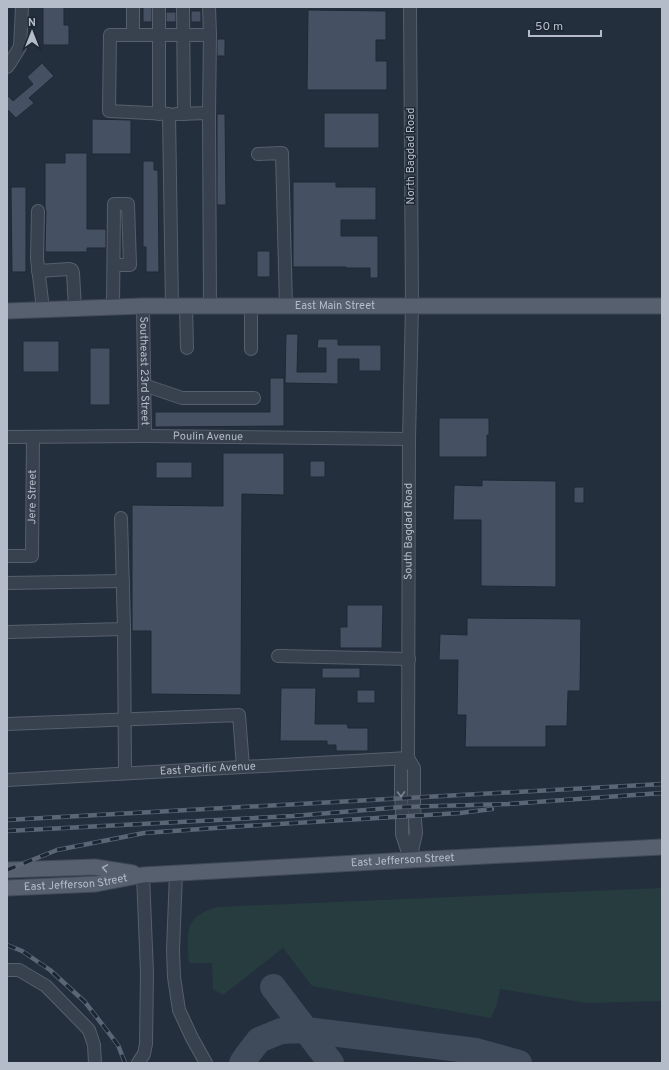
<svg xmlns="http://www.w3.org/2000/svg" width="669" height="1070" viewBox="0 0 669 1070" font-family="Overpass,sans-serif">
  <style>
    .green { fill: #263c3f }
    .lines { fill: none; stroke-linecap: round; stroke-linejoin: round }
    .taxiway { stroke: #3f4a5a; stroke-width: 26 }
    .building { fill: #455162; stroke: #1f2835 }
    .minor-casing { stroke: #565f6c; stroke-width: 14 }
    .major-casing { stroke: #414a57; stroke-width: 17 }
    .minor { stroke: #38414e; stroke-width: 12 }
    .major { stroke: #56606e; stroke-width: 15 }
    .rail-casing { stroke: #5a6575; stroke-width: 4.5 }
    .rail { stroke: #1d2633; stroke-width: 3; stroke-dasharray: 9; stroke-linecap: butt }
    .oneway { stroke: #7c8592 }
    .oneway2 { stroke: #a1aab7 }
    .labels { text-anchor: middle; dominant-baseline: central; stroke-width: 3; stroke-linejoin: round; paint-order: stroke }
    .street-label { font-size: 11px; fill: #b4bcc9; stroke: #1d2633 }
  </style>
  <rect width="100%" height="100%" fill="#242f3e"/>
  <path class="green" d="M662 888V1001L588 1003 500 989 497 1004 491 1018 312 986 283 948 223 995 213 989 212 963H189C188 957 188 951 188 945 187 921 195 914 217 907Z"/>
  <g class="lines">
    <path class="taxiway" d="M273 987 331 1063
      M242 1063 248 1054 259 1040 281 1031 306 1030 476 1051 519 1063"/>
  </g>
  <path class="building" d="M43 7H64V25H69V45H43Z
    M143 7H152V22H143Z
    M308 10 386 11V40H376V61H387V90H307Z
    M191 11H201V22H191Z
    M166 12H176V22H166Z
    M217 39H225V56H217Z
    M42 63 54 76 29 98 34 103 16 118 7 109V95L13 101 33 84 27 77Z
    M324 113H379V148H324Z
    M217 114H225L226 205H217Z
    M92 119 131 120V154H92Z
    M65 153H87V229H106V248H87V252H45L46 211 45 208V163H65Z
    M143 161H154V170H158L159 272H146V247H143Z
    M293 182H336V187H376V220H341V236H378V278H370V268H346V267H293Z
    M11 187H26V272H12Z
    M257 251H270V277H257Z
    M286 334H298L297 372H326V348H317L318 339H338V345H381V371H359V359H338V384L285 383Z
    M23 341H59V372H23Z
    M90 348H110V405H90Z
    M270 378H284V426L155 427V412H270Z
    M439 418H489V435H487V457H439Z
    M223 453H284V495L242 494 241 695 151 694V631H132V505L223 506Z
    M310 461H325V477H310Z
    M156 462H192V478H156Z
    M482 480 556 481V587L481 586V520H453L454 485 482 486Z
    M574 487H584V503H574Z
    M347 605H383L382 648H340V627H347Z
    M467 618 581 619 580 691H568L567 726H546V747H465L466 715H457L458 660H439L440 634 467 635Z
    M322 668H360V678H322Z
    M281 688H316L315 724H347L348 728H368V751H336V745H327V741H280Z
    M357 690H375V703H357Z"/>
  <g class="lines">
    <defs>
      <g id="minor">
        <path d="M133 7V35"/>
        <path d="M159 7V114"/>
        <path d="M183 7 184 114"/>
        <path d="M7 67 10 63 20 47 22 7"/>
        <path d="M176 114 209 113"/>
        <path d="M258 154 282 153 286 306"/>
        <path d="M38 211 37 259 43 309"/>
        <path d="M38 271 69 269 72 270 73 273 75 308"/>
        <path id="s1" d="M143 306 145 436"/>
        <path d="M172 306 169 114 109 111 110 35H210L209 7"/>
        <path d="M186 306 187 348"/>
        <path d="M251 306V349"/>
        <path d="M113 307 114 204H128L130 265H114"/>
        <path d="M210 307 209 113 210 35"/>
        <path d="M144 385 182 398H254"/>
        <path id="s2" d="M7 437 145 436 409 439"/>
        <path d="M121 518 124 629 125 773"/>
        <path id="s3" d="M7 556H32L33 437"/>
        <path d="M7 583 123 581"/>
        <path d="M7 632 124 629"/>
        <path d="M278 656 409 659"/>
        <path d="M7 724 239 715 243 767"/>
        <path d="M408 758 401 768V799L402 807V834L410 859"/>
        <path id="s4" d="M7 780 408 758"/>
        <path id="s5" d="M410 860 416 833 414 807V768L408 758 409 439 412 306 410 7"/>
        <path d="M176 873 173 950 174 977 179 1010 192 1038 206 1063"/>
        <path d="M7 970H19L46 986 89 1030 94 1045 95 1063"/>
        <path d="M138 1063 144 1054 146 1044 147 973 143 875"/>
      </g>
      <g id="major">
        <path id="s6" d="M7 311 143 306H662"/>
        <path d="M7 870 95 867 133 873"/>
        <path id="s7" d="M7 888 96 884 143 875 410 860 662 847"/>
      </g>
    </defs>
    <use href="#minor" class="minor-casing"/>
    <use href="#major" class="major-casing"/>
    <use href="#minor" class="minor"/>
    <use href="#major" class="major"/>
    <defs>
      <path id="rail" d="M7 820 662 784
        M7 831 293 816 402 807 508 804 662 793
        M7 870 57 850 144 833 244 826 460 813 492 809
        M7 945 22 951 50 970 85 1002 118 1045 125 1063"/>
    </defs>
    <use href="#rail" class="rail-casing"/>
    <use href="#rail" class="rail"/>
  </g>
  <defs><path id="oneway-chevron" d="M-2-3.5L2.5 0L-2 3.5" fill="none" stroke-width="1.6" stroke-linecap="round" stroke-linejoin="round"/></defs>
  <use class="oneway" href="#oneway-chevron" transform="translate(401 794) rotate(89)"/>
  <use class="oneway2" href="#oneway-chevron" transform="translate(105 868) rotate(-170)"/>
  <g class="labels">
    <g class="street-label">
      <text transform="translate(411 156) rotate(-90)">North Bagdad Road</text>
      <text stroke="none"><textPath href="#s6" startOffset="328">East Main Street</textPath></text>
      <text stroke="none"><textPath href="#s1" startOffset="65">Southeast 23rd Street</textPath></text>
      <text stroke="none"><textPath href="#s2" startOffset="201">Poulin Avenue</textPath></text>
      <text stroke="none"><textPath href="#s3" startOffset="84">Jere Street</textPath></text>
      <text stroke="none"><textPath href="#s5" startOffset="331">South Bagdad Road</textPath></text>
      <text stroke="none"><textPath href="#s4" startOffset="201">East Pacific Avenue</textPath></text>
      <text stroke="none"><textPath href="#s7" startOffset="397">East Jefferson Street</textPath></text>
      <text stroke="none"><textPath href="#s7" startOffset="69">East Jefferson Street</textPath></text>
    </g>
  </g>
  <rect width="669" height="1070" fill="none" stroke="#b4bcc9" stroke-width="16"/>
  <g transform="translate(32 32)" stroke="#1d2633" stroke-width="3" paint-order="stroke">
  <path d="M0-3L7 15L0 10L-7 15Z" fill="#b4bcc9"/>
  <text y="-6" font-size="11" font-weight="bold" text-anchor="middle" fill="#b4bcc9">N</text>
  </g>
  <path d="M529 30v6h72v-6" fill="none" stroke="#b4bcc9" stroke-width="2"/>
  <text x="535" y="30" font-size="12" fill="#b4bcc9" stroke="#1d2633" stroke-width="3" paint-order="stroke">50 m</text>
</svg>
